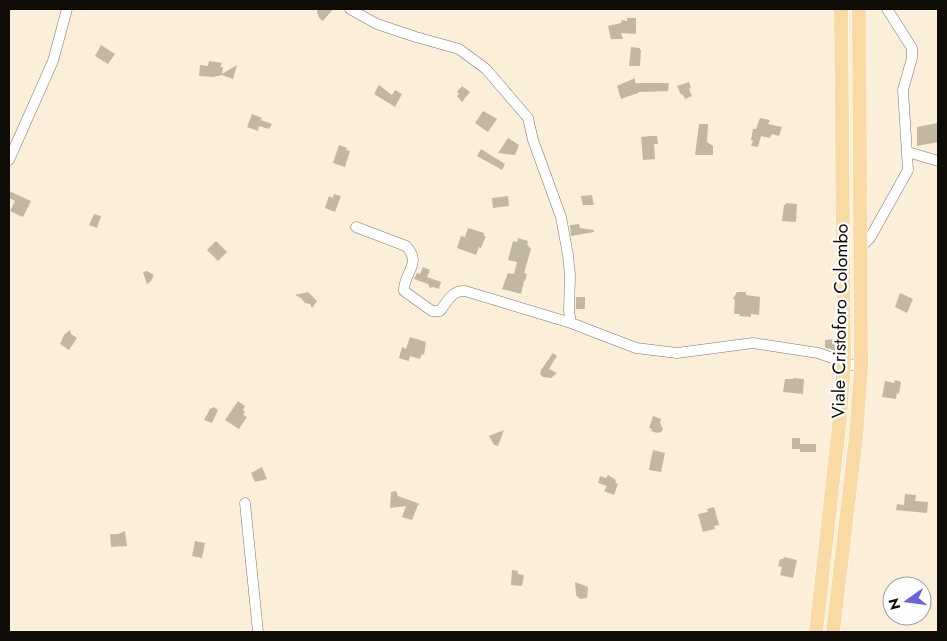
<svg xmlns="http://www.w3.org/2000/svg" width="947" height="641" viewBox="0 0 947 641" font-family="Jost,sans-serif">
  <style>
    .building { fill: #c2b7a2 }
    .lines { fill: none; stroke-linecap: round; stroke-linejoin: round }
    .minor-casing { stroke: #817662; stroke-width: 11 }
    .major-casing { stroke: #fff; stroke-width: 15 }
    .minor { stroke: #fff; stroke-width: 10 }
    .major { stroke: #f9daa5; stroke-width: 14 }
    .labels { text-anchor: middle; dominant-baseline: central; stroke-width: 4.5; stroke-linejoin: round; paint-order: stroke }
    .street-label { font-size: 18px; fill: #0f0b05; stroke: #fefefe }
  </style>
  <rect width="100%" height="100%" fill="#fbefd9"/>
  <path class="building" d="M318 9H333L323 21 319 18 317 12Z
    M627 18H636V34L621 33 623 39H611L608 26 621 23 622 20 627 21Z
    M101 45 115 54 108 64 95 56Z
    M631 47 640 48V50H641L640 66H629Z
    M209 61 222 63 220 67H223L222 74 237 65 233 79 222 75 213 77 199 76 200 65 208 66Z
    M635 78V83H669L668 91 639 92 638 93 621 99 617 86Z
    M689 82 691 88 689 89 692 96 685 99 684 96 680 93 677 86Z
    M379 85 392 95 395 90 402 94 395 107 374 94Z
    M462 86 470 92 462 102 457 96 459 94 457 92Z
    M483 111 497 119 488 132 475 123Z
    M252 114 262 118 261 120 272 124 269 129 259 126 258 131 247 127Z
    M760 118 770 120 768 124 782 127 779 136 772 134 770 138 761 136 758 147 751 146 753 141 751 140 753 129H756Z
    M938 123V142L917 146V127Z
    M699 124H708L707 142 713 146V155H695Z
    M651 136H657L658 144H654L655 159 643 160 641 137Z
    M508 138 519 145 515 155 498 153Z
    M339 145 347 148 346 150 350 151 345 167 333 163Z
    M481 149 505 164 502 170 477 156Z
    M9 191 31 201 23 217 10 211 15 201 9 198Z
    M334 194 341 196 335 212 325 208 329 196 333 198Z
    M592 195 594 205H583L581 196Z
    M508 196 509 206 493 208 492 198Z
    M786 203 797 204 796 222 782 221 784 205H785Z
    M94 214 101 216 97 228 89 225Z
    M579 224 580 228 594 230V232L571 236 570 225Z
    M468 228 484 233V236H486L481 248 479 247 476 255 457 248 461 236 465 237Z
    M518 238 528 241 527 244 531 249 524 273 527 274 525 281H524L521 294 502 289 508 273 514 274 517 262 508 260 513 241 517 242Z
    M216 241 227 252 218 261 207 250Z
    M423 267 430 270 427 277 441 282 439 289 433 287 430 288 428 284 414 279 417 273 420 274Z
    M147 271 154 275 151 281 147 284 143 272Z
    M308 292 317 301 312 308 310 304 305 303 301 298 295 295Z
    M737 292H746V295L760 297 759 315 751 314V317L739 316 740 314H734L735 300 733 299Z
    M900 293 913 299 907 313 895 307Z
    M576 297H585V309H576Z
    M70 330 71 334 77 338 69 350 60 344 64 335Z
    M410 337 426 342 424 355 422 354 420 359 410 356 409 361 399 358 402 347 406 349Z
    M835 339V352L831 349 825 348V340Z
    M553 353 557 356 549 369 557 373 551 378 543 377 540 374 541 370Z
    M793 378 804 379 803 394 783 392 785 379H793Z
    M895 380 901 382 899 394 897 393 896 399 882 397 885 381 894 383Z
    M238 401 245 406 243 410 245 412 243 415 247 417 239 429 225 420Z
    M214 407 218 410 212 423 204 420 210 409Z
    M653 416 661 419 660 423 663 429 661 432 657 433 651 431 652 429 649 428Z
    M504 430 498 446 494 445 489 436Z
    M792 438H800V444H816V452H800V449H792Z
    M653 450 665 453 661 472 649 470Z
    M262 467 267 479 255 482 251 473Z
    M608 475 616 480 615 482 618 484 614 495 604 491 607 486 598 483 600 476 606 478Z
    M396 491 398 496 420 504 418 505 412 520 402 517 406 506 390 508 391 492Z
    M905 494 916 495 915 501 928 502 927 513 896 510 897 504 904 505Z
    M714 507 719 525 714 526 715 529 703 532 698 514 708 512 707 509Z
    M125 531 127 546 111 547 110 534H118Z
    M195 541 205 543 202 558 192 556Z
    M784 557 797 560 793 578 780 575 782 567 778 566 780 559H783Z
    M512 570 518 571V574L524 575 522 586 511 585Z
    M575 582 588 587 587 598 580 599 576 595Z"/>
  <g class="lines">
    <defs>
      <path id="minor" d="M350 9 377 24 416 37 459 49 486 69 528 118 533 140 561 217 568 255 570 275 569 311 571 323
        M908 152 938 161
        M9 160 53 61 67 9
        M356 227 406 246C423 264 403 273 404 291L432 311H440C447 302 452 290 465 291L571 323 636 348 677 353 753 343 818 353 861 368
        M861 247 870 238 908 170 903 90 912 58V48L887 9
        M245 503 258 632"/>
      <path id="major" d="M816 632 840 417 844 363 841 9
        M833 632 856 437 861 368 859 9"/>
    </defs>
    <use href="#minor" class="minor-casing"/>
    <use href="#major" class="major-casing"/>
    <use href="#minor" class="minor"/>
    <use href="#major" class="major"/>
  </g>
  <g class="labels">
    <g class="street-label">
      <text transform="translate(840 321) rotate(-89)">Viale Cristoforo Colombo</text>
    </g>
  </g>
  <rect width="947" height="641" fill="none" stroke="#0f0b05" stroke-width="20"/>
  <g transform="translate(907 601) rotate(256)"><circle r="24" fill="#fefefe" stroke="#9e9d9a"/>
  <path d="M0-4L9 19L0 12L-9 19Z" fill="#6b63dd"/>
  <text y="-8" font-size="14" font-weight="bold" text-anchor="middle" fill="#0f0b05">N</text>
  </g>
</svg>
